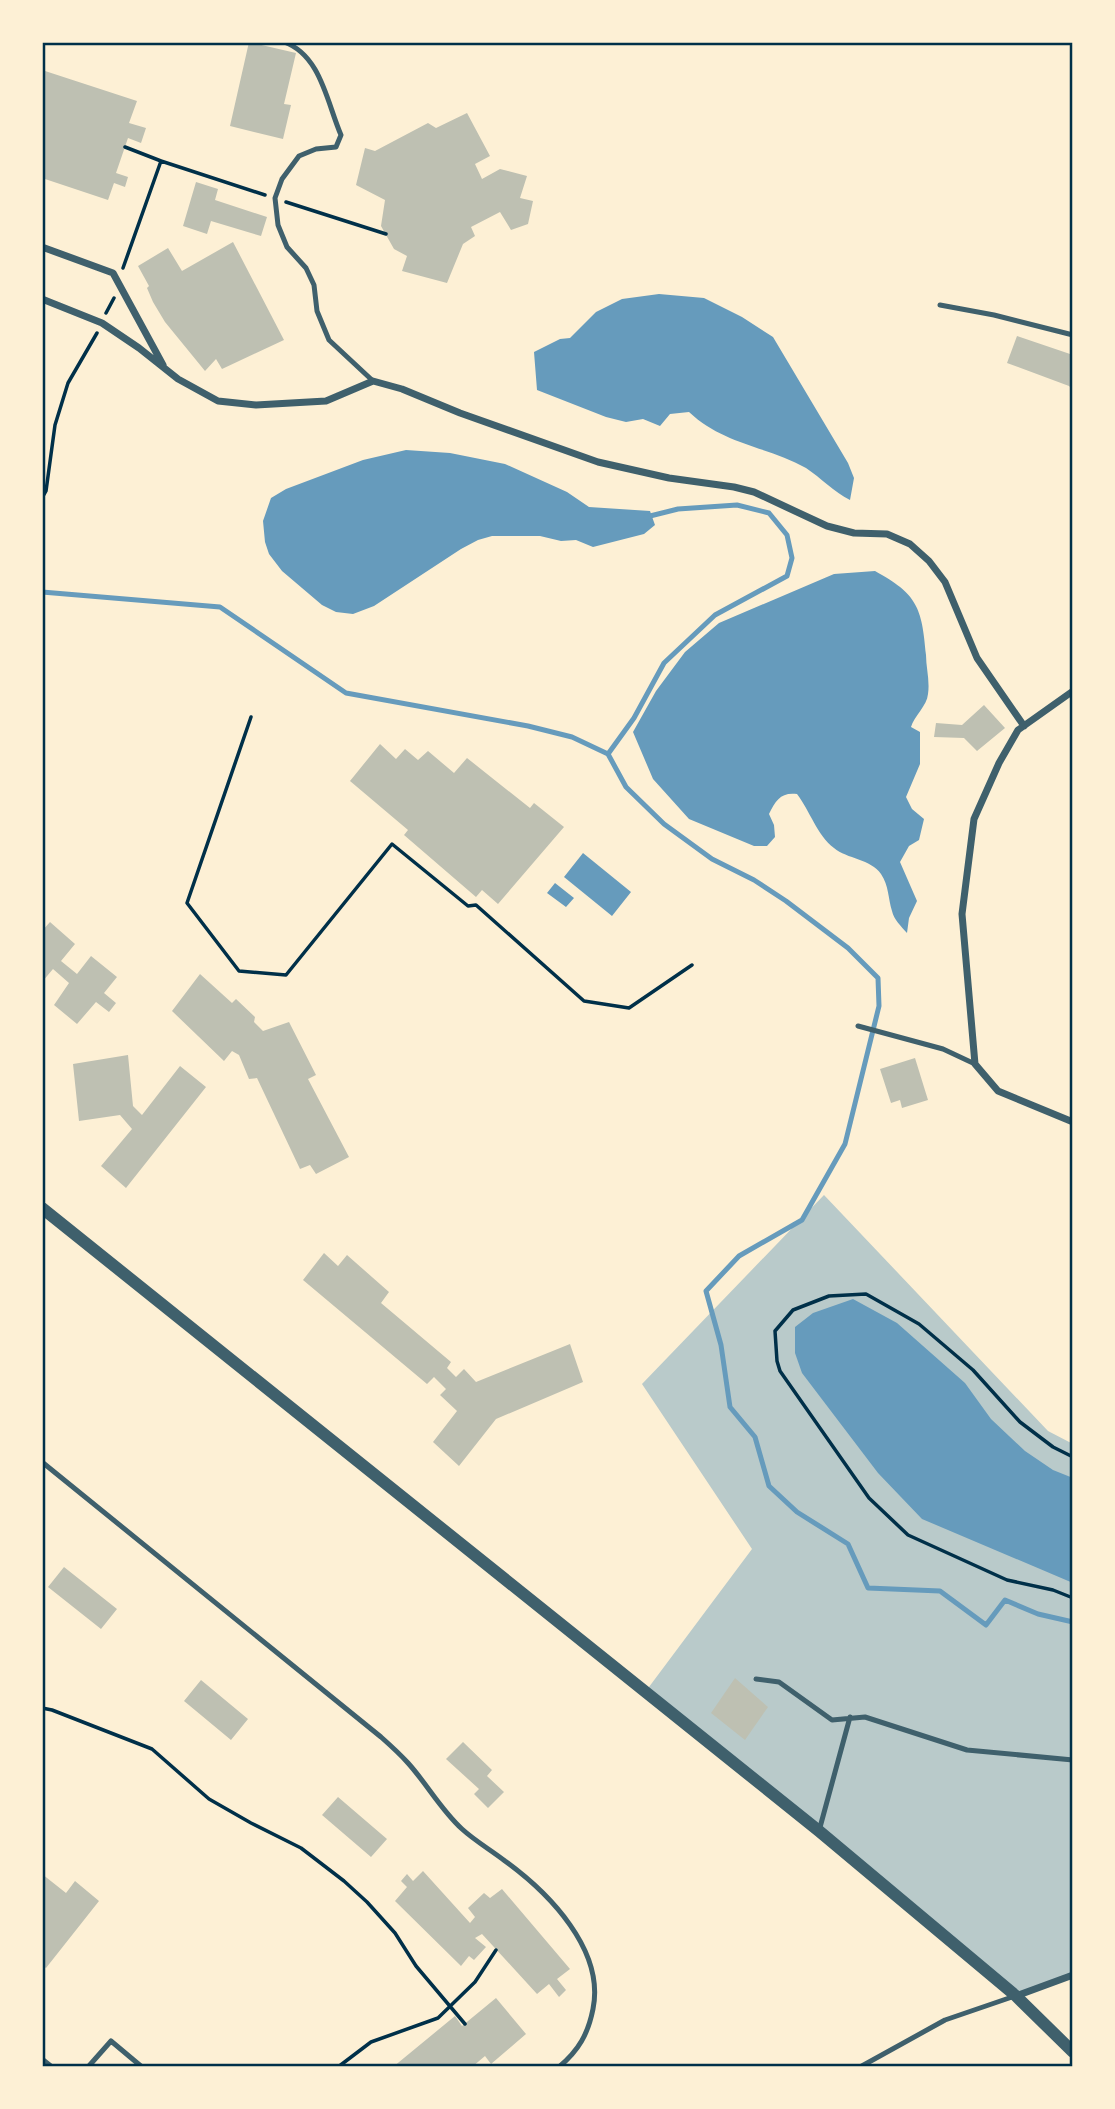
<svg xmlns="http://www.w3.org/2000/svg" width="1115" height="2109" viewBox="0 0 1115 2109" font-family="'Open Sans',sans-serif">
  <style>
    .green { fill: #b9caca }
    .water { fill: #669bbc }
    .lines { fill: none; stroke-linecap: round; stroke-linejoin: round }
    .stream { stroke: #669bbc; stroke-width: 5 }
    .building { fill: #bec0b2 }
    .path { stroke: #003049; stroke-width: 3.5 }
    .service { stroke: #3f606c; stroke-width: 5 }
    .minor { stroke: #3f606c; stroke-width: 7 }
    .tertiary { stroke: #3f606c; stroke-width: 12 }
    .neatline { fill: none; stroke: #003049; stroke-width: 2.5 }
  </style>
  <rect width="100%" height="100%" fill="#fdf0d5"/>
  <path class="green" d="M824 1195 1048 1431 1073 1444V1975L1016 1996 646 1691 752 1549 642 1384Z"/>
  <path class="water" d="M659 294 704 298 742 317 773 337 848 463 854 478 850 500C834 492 821 478 806 468 767 446 724 445 689 412L670 414 660 426 643 419 626 422 606 417 537 390 534 352 560 339 570 338 596 312 622 299Z
    M406 450 450 453 505 464 567 492 589 507 650 511 655 525 644 534 593 547 576 540 561 541 540 536H492L478 540 461 549 374 606 353 614 336 612 322 605 282 571 269 554 265 542 263 521 271 498 286 489 363 460Z
    M875 571C917 594 922 607 926 655 926 667 930 681 928 694 927 706 914 716 911 727L920 732V764L906 797 912 809 924 819 919 840 909 846 900 862 917 901 909 918 907 933C901 926 894 920 892 911 888 898 889 886 881 874 871 859 847 859 834 848 817 835 810 811 797 794 781 792 776 800 769 814L774 825 775 837 767 846H754L689 819 653 779 633 732 656 691 685 652 719 623 834 574Z
    M583 853 631 892 612 916 564 877Z
    M555 883 574 898 566 907 547 893Z
    M853 1299 897 1323 965 1383 991 1419 1025 1451 1053 1470 1073 1478V1583L922 1519 878 1473 802 1373 795 1353V1327L813 1313Z"/>
  <g class="lines">
    <path class="stream" d="M42 592 220 607 346 693 528 726 572 737 608 754 626 787 664 824 712 859 754 880 786 901 848 948 878 978 879 1006 845 1144 802 1220 739 1256 706 1291 721 1345 730 1407 755 1437 769 1486 797 1512 848 1544 868 1588 940 1591 986 1625 1005 1600 1038 1614 1073 1622
      M608 754 634 718 664 663 715 615 787 576 792 558 787 535 769 513 737 505 678 509 646 517"/>
  </g>
  <path class="building" d="M249 42 296 53 284 104 291 105 283 139 230 126Z
    M42 70 137 101 129 123 146 128 141 143 128 138 116 173 128 177 125 187 114 183 108 200 42 178Z
    M467 113 490 156 475 164 482 179 500 169 527 176 520 198 533 201 528 224 511 230 500 212 471 227 475 236 463 244 447 283 402 271 407 256 394 249 381 226 385 200 356 185 365 148 375 151 428 123 436 128Z
    M196 182 218 189 215 200 267 217 261 236 211 221 207 234 183 226Z
    M233 242 284 340 222 369 216 359 205 371 165 322 153 302 147 288 149 286 138 266 168 248 182 271Z
    M1017 336 1073 355V390L1069 386 1007 363Z
    M984 705 1005 728 977 751 964 738 934 737 936 723 962 725Z
    M380 744 396 759 405 749 418 760 428 751 454 773 467 758 530 808 534 803 564 827 498 904 482 890 476 897 404 835 408 830 350 781Z
    M50 922 75 944 61 961 77 974 91 956 117 977 104 993 116 1003 109 1012 96 1002 77 1024 54 1005 69 983 53 969 42 982V931Z
    M200 974 232 1003 236 999 255 1017 254 1022 263 1031 289 1022 316 1075 308 1079 349 1157 316 1174 310 1165 300 1169 257 1078 249 1079 239 1055 232 1051 224 1061 172 1011Z
    M128 1055 133 1106 142 1115 180 1066 206 1087 126 1188 101 1166 132 1129 120 1115 79 1121 73 1064Z
    M915 1058 928 1100 902 1108 900 1100 891 1103 880 1069Z
    M324 1253 338 1266 347 1255 389 1292 381 1303 451 1362 447 1368 456 1377 464 1369 476 1382 570 1344 583 1382 496 1419 459 1466 433 1442 457 1411 440 1395 446 1389 434 1377 427 1384 303 1280Z
    M64 1567 117 1609 101 1629 48 1587Z
    M735 1678 768 1707 745 1740 711 1713Z
    M201 1680 248 1719 231 1740 184 1701Z
    M463 1742 492 1770 487 1776 504 1792 488 1808 474 1794 479 1789 446 1759Z
    M338 1797 387 1839 371 1857 322 1815Z
    M423 1871 470 1923 475 1917 468 1908 484 1893 490 1898 502 1889 570 1969 557 1979 566 1990 559 1997 549 1984 537 1994 482 1934 475 1938 486 1947 474 1960 469 1956 461 1966 395 1901 407 1887 401 1881 407 1874 413 1881Z
    M42 1874 66 1893 75 1881 99 1901 46 1968 42 1965Z
    M496 1998 526 2034 491 2064 485 2056 472 2067H393L455 2016 462 2026Z"/>
  <g class="lines">
    <path class="path" d="M161 161 265 195
      M286 202 386 234
      M123 268 161 161 125 147
      M106 313 114 298
      M42 498 46 491 55 425 68 383 97 333
      M251 717 187 903 239 971 286 975 392 844 468 906 476 905 584 1001 629 1008 692 965
      M1073 1457 1053 1447 1020 1422 973 1370 919 1324 866 1294 829 1296 793 1310 775 1331 777 1361 780 1371 869 1498 908 1535 1007 1580 1053 1590 1073 1598
      M42 1708 52 1710 152 1749 209 1799 251 1823 301 1848 344 1881 367 1902 395 1933 416 1966 465 2024
      M338 2067 371 2042 438 2018 475 1982 496 1950"/>
    <path class="service" d="M284 42C321 55 327 103 341 135L336 147 316 149 299 156 282 179 275 198 278 225 287 247 306 268 314 285 317 311 329 340 373 381
      M940 305 994 315 1073 335
      M858 1026 943 1049 975 1064
      M42 1462 381 1737C390 1745 400 1754 408 1763 427 1784 441 1810 462 1829 475 1841 491 1850 505 1861 549 1893 605 1950 593 2009 588 2034 579 2050 559 2067
      M756 1679 779 1682 832 1720 865 1717 967 1750 1073 1760
      M819 1831 850 1717
      M42 2059 52 2067
      M88 2067 111 2041 142 2067
      M860 2067 945 2020 1015 1996"/>
    <path class="minor" d="M42 247 113 273 163 365
      M42 299 102 323 139 348 178 379 218 401 256 405 326 401 373 381 402 389 460 413 598 462 669 478 734 487 754 492 827 526 854 533 887 534 910 544 929 561 945 582 977 658 1024 726
      M1073 691 1018 730 999 763 974 819 962 914 975 1064 998 1091 1073 1122
      M1016 1996 1073 1975"/>
    <path class="tertiary" d="M42 1208 819 1831 1016 1996 1073 2052"/>
  </g>
  <rect width="1115" height="2109" fill="none" stroke="#fdf0d5" stroke-width="88"/>
  <rect x="44" y="44" width="1027" height="2021" class="neatline"/>
</svg>
